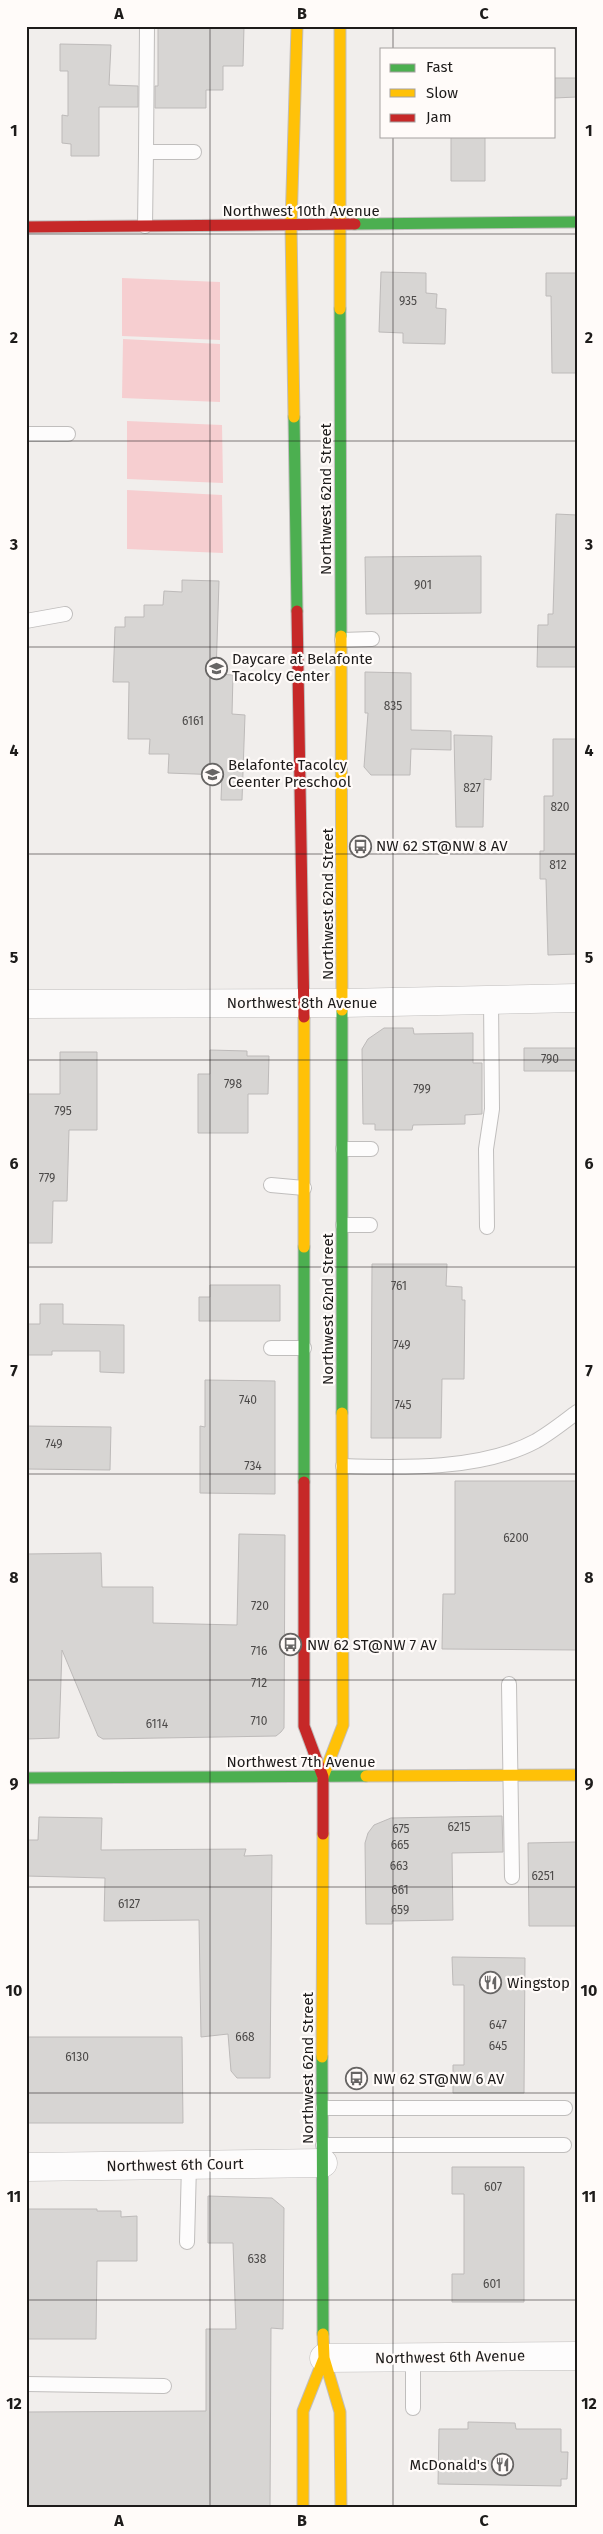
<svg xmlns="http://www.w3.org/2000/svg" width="603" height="2534" viewBox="0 0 603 2534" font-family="'Fira Sans',sans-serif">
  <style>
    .green { fill: #f6ced0 }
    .building { fill: #d7d5d3; stroke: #bdbab9 }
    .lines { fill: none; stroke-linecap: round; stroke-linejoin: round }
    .lane-casing { stroke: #c0bebd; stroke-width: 16 }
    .street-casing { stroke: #c0bebd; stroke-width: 29 }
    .fast-casing { stroke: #c0bebd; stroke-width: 13 }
    .slow-casing { stroke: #c0bebd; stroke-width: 13 }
    .jam-casing { stroke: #c0bebd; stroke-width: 13 }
    .lane { stroke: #fdfcfc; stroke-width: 14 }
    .street { stroke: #fdfcfc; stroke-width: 28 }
    .fast { stroke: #4caf50; stroke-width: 11 }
    .slow { stroke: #ffc107; stroke-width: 11 }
    .jam { stroke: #c62828; stroke-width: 11 }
    .grid { fill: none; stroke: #1d1b1a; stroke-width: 1; stroke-opacity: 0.55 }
    .labels { text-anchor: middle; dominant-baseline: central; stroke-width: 4.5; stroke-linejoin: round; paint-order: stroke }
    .number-label { font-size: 12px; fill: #4c4a49 }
    .street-label { font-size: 15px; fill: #1d1b1a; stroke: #fffbf9 }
    .poi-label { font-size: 15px; fill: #1d1b1a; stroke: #fffbf9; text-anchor: start }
    .neatline { fill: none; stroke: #1d1b1a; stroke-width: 2 }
    .grid-label { font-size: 16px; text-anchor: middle; font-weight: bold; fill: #1d1b1a }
  </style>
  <rect width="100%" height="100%" fill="#f1eeec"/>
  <path class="green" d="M122 278 220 282V340L122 336Z
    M123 339 220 344V402L122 398Z
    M127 421 222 425 223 483 127 479Z
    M127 490 222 495 223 553 127 549Z"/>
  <path class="building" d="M158 26H244L243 66H223V90H206V108H155V86H158Z
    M60 44 111 45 109 85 138 86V107H99V156H71V144L62 143V115L68 116V71H60Z
    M554 78H577V97L554 98Z
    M451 136H485V181H451Z
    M381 272 426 273V293L437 294 436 308 446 309 445 344 403 343V333L379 332Z
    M546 273H577V373H552L551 296H546Z
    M556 514 577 515V667H537L538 625H548V614H553Z
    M481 556V613L366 614 365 557Z
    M182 580 219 581 216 674 233 675 232 714 245 715 242 800H221L222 775 168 773 169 754H149L150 739H128L129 682H113L115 627H125V617H144V605H163L164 591 182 592Z
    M365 672 411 673V730L451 731V750L411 749 410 775H371L364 767 368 713H365Z
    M454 735 492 736 491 780 484 779 483 827H456Z
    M553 739H577V954L548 955 546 879H540V851H544V796H553Z
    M384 1028H413L414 1034 473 1033V1063H482V1114L465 1115V1124L413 1125 412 1130H375V1124H363L362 1049 368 1039Z
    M524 1048H577V1071H524Z
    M210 1050 247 1051V1056H269L268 1094H248V1133H198V1074H210Z
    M60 1052H97V1130H69L67 1201H53L52 1243H26V1094H60Z
    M372 1264H447L446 1286 462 1287V1300H465L464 1379H442L441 1438H371Z
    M210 1285H280V1321H199V1297H210Z
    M40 1304H63V1324L124 1325V1373L100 1372V1351H52V1355H26V1324H40Z
    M205 1380 275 1381V1494L200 1493V1426L205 1427Z
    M26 1426 111 1427 110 1470 26 1469Z
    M455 1481H577V1650L442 1649 443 1594H455Z
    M239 1534 285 1535 284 1728 281 1732 276 1736 103 1739 98 1736 62 1650 59 1738 26 1739V1554L101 1553 102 1587H153V1623L237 1625Z
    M502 1816 503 1852 452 1853 453 1920 392 1921V1924H366L365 1843 368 1833 374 1825 391 1818Z
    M39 1817 102 1818 101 1850 246 1849 244 1856 272 1855 270 2078H237L231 2071 228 2034 201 2037 199 1920 104 1921 105 1878 26 1876V1840H38Z
    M577 1842V1926H529L528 1843Z
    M452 1957 525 1958 524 2093H453V2065H464V1985H453Z
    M26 2037H182L183 2123H26Z
    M452 2167H524V2302H452V2274H464V2194H452Z
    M208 2196 272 2198 284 2208 283 2329 271 2328 270 2508H26V2412L206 2411V2329H236L233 2243H208Z
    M26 2209H97V2211H121V2217L137 2216V2261H97L96 2339H26Z
    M468 2422 515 2423 516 2429H561V2452H568L567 2479H561V2486L438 2484 439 2429H468Z"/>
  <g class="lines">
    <defs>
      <path id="lane" d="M146 152 147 26
        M145 226 146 152H194
        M26 434H68
        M26 621 65 614
        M342 640 372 639
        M343 1149H371
        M271 1185 304 1188
        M343 1225H370
        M487 1227 486 1149 492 1109 491 1000
        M271 1348H304
        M343 1466C403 1468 482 1470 536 1441 550 1433 564 1422 577 1412
        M509 1684 512 1877
        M323 2108H565
        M323 2145H564
        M187 2242 189 2165
        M26 2384 164 2386
        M413 2408V2357"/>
      <path id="street" d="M26 1004 343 1003 577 998
        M26 2167 323 2163
        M324 2358 577 2356"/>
      <path id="fast" d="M355 224 577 222
        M340 309 341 636
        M294 417 297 611
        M342 1010V1413
        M304 1247V1482
        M26 1778 366 1776
        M322 2057 323 2334"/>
      <path id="slow" d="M340 26V309
        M294 417 291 226 297 26
        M341 636 342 1010
        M304 1017V1247
        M366 1776 577 1775
        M323 1777 343 1725 342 1413
        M322 2057 323 1834
        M323 2334 324 2358 340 2412 341 2508
        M303 2508V2411L324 2358"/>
      <path id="jam" d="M26 227 355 224
        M297 611 304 1017
        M304 1482V1726L323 1777V1834"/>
    </defs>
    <use href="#lane" class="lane-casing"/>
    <use href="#street" class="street-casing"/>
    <use href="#fast" class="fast-casing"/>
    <use href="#slow" class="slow-casing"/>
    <use href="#jam" class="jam-casing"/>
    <use href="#lane" class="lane"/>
    <use href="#street" class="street"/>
    <use href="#fast" class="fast"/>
    <use href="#slow" class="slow"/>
    <use href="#jam" class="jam"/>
  </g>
  <path class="grid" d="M210 26V2508M393 26V49M393 136V2508M26 234H577M26 441H577M26 647H577M26 854H577M26 1060H577M26 1267H577M26 1474H577M26 1680H577M26 1887H577M26 2093H577M26 2300H577"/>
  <defs>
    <symbol id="school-ring" viewBox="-11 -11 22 22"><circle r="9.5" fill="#fffbf9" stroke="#676564" stroke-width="1.5"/><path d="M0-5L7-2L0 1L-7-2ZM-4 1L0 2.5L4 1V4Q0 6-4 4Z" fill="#676564"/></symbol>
    <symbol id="bus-ring" viewBox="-11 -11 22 22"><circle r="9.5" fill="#fffbf9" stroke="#676564" stroke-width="1.5"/><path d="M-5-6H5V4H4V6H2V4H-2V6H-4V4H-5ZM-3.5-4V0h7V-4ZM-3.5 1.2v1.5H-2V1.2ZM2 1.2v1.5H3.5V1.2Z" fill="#676564"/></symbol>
    <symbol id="restaurant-ring" viewBox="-11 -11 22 22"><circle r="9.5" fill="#fffbf9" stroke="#676564" stroke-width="1.5"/><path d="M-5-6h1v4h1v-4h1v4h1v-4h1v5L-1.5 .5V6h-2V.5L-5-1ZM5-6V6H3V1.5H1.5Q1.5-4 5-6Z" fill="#676564"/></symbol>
  </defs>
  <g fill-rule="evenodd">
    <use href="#school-ring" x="204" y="656" width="25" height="25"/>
    <use href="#school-ring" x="200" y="762" width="25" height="25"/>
    <use href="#bus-ring" x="348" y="834" width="25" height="25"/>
    <use href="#bus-ring" x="278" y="1632" width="25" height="25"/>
    <use href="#restaurant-ring" x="478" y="1970" width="25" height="25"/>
    <use href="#bus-ring" x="344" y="2066" width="25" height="25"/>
    <use href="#restaurant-ring" x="490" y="2452" width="25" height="25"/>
  </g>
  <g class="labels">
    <g class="number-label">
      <text x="408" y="301">935</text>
      <text x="423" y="585">901</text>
      <text x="393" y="706">835</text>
      <text x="193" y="721">6161</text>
      <text x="472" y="788">827</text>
      <text x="560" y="807">820</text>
      <text x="558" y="865">812</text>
      <text x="550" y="1059">790</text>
      <text x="233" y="1084">798</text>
      <text x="422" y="1089">799</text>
      <text x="63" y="1111">795</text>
      <text x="47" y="1178">779</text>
      <text x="399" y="1286">761</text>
      <text x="402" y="1345">749</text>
      <text x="248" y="1400">740</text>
      <text x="403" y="1405">745</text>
      <text x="54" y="1444">749</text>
      <text x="253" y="1466">734</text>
      <text x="516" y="1538">6200</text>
      <text x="260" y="1606">720</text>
      <text x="259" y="1651">716</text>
      <text x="259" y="1683">712</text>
      <text x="259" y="1721">710</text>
      <text x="157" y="1724">6114</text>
      <text x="459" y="1827">6215</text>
      <text x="401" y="1829">675</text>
      <text x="400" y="1845">665</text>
      <text x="399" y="1866">663</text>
      <text x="543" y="1876">6251</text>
      <text x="400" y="1890">661</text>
      <text x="129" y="1904">6127</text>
      <text x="400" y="1910">659</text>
      <text x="498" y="2025">647</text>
      <text x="245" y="2037">668</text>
      <text x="498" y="2046">645</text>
      <text x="77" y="2057">6130</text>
      <text x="493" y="2187">607</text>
      <text x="257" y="2259">638</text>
      <text x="492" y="2284">601</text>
    </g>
    <g class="street-label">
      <text x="301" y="211">Northwest 10th Avenue</text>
      <text transform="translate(326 499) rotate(-90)">Northwest 62nd Street</text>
      <text transform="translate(328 904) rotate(-90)">Northwest 62nd Street</text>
      <text x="302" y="1003">Northwest 8th Avenue</text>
      <text transform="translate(328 1309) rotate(-90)">Northwest 62nd Street</text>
      <text x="301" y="1762">Northwest 7th Avenue</text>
      <text transform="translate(308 2068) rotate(-90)">Northwest 62nd Street</text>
      <text transform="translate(175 2165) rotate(-1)">Northwest 6th Court</text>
      <text transform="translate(450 2357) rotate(-1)">Northwest 6th Avenue</text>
    </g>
    <g class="poi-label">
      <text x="232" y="659">Daycare at Belafonte<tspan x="232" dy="17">Tacolcy Center</tspan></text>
      <text x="228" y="765">Belafonte Tacolcy<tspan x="228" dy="17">Ceenter Preschool</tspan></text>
      <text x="376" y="846">NW 62 ST@NW 8 AV</text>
      <text x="307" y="1645">NW 62 ST@NW 7 AV</text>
      <text x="507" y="1983">Wingstop</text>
      <text x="373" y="2079">NW 62 ST@NW 6 AV</text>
      <text x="487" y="2465" text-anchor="end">McDonald's</text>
    </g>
  </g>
  <rect width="603" height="2534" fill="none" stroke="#fffbf9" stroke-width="55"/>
  <rect x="380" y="48" width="175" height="90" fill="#fffbf9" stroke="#a5a1a0"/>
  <rect x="390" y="64" width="25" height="8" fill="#4caf50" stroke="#a5a1a0"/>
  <text x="426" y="72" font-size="15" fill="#1d1b1a">Fast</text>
  <rect x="390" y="89" width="25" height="8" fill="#ffc107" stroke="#a5a1a0"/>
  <text x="426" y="98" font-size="15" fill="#1d1b1a">Slow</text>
  <rect x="390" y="114" width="25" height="8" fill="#c62828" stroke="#a5a1a0"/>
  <text x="426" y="122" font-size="15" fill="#1d1b1a">Jam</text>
  <rect x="28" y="28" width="548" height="2478" class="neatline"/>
  <g class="grid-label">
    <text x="119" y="19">A</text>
    <text x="302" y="19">B</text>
    <text x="484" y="19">C</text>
    <text x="14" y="136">1</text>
    <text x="589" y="136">1</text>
    <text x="14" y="343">2</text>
    <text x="589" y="343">2</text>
    <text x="14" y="550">3</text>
    <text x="589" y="550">3</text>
    <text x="14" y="756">4</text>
    <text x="589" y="756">4</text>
    <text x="14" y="963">5</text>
    <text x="589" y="963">5</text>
    <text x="14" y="1169">6</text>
    <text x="589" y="1169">6</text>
    <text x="14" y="1376">7</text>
    <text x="589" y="1376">7</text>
    <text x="14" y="1583">8</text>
    <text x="589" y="1583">8</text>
    <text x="14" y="1789">9</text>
    <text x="589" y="1789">9</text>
    <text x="14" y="1996">10</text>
    <text x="589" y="1996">10</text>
    <text x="14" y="2202">11</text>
    <text x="589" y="2202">11</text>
    <text x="14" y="2409">12</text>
    <text x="589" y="2409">12</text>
    <text x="119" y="2526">A</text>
    <text x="302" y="2526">B</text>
    <text x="484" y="2526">C</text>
  </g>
</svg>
